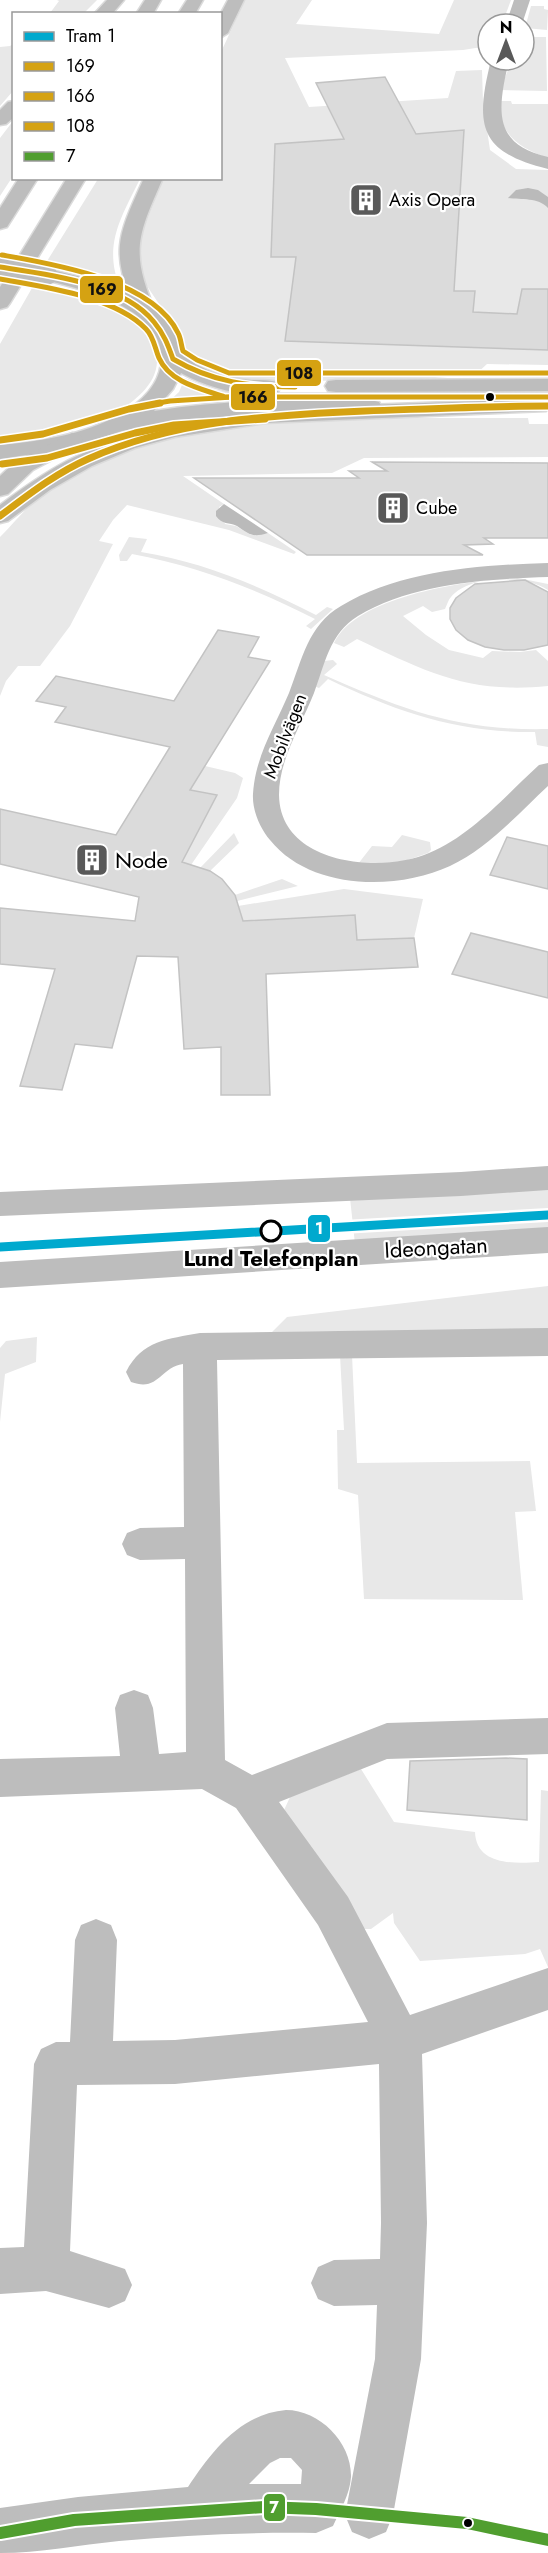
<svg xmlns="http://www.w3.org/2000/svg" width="548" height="2553" viewBox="0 0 548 2553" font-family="Jost,sans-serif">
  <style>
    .green { fill: #e8e8e8 }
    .water { fill: #bababa }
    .building { fill: #dbdbdb; stroke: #c3c3c3; stroke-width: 1.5 }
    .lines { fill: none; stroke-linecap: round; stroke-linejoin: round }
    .major-casing { stroke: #dbdbdb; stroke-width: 3 }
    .highway-casing { stroke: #dbdbdb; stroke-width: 3 }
    .minor { fill: #bdbdbd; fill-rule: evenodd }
    .major { fill: #bdbdbd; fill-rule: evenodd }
    .highway { fill: #bdbdbd; fill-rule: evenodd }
    .major-bridge-casing { stroke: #dbdbdb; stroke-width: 20; stroke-linecap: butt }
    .major-bridge { stroke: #bdbdbd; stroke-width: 19 }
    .bus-1-far1-casing { stroke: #fff; stroke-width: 8 }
    .bus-1-casing { stroke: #fff; stroke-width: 10 }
    .bus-2-far1-casing { stroke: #fff; stroke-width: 8 }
    .bus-2-casing { stroke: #fff; stroke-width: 10 }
    .bus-3-far1-casing { stroke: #fff; stroke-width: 8 }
    .bus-3-casing { stroke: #fff; stroke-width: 10 }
    .bus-4-casing { stroke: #fff; stroke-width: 16 }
    .bus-1-far1 { stroke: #d5a212; stroke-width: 5 }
    .bus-1 { stroke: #d5a212; stroke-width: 7 }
    .bus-2-far1 { stroke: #d5a212; stroke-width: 5 }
    .bus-2 { stroke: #d5a212; stroke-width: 7 }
    .bus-3-far1 { stroke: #d5a212; stroke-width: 5 }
    .bus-3 { stroke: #d5a212; stroke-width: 7 }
    .bus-4 { stroke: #509e2f; stroke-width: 12 }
    .tram-1-casing { stroke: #fff; stroke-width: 14 }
    .tram-1 { stroke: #00a9ce; stroke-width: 9 }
    .bus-dot { fill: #000; stroke: #fff; stroke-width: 2 }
    .stop-dot { fill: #fff; stroke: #000; stroke-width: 3 }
    .labels { text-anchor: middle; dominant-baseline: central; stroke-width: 4.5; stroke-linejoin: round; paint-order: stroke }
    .far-poi-label { font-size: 18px; fill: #000; stroke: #fff; text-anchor: start }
    .far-street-label { font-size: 18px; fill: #000; stroke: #fff }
    .poi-label { font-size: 22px; fill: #000; stroke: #fff; text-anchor: start }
    .street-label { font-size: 22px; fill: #000; stroke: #fff }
    .stop-label { font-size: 22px; font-weight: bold; fill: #000; stroke: #fff }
    .line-badge { stroke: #fff; stroke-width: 2 }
    .badge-label { font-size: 16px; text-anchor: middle; font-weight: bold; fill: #fff }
    .pale-badge-label { font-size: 16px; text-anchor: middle; font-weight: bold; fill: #111 }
  </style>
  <rect width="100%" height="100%" fill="#fff"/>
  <path class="green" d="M57 0H97L84 13H50L59 1Z
    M245 0H312L296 24 439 34 454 0H511L502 24H488V46L463 50 285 58 309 107 448 98 456 71 482 70 483 102 490 150 516 169 548 170V365L487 364 475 375 421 379 251 382 209 372 195 364 169 319 145 283 140 266 141 235 163 179 220 178 221 52Z
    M531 6H544V9L548 10 547 30 525 28Z
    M524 37H546L547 91 500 90 512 60H524Z
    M13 44V91L0 106V47L10 46Z
    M499 101H511L512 104H548V158C519 148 499 135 499 101Z
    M13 121V176L0 196V138Z
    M98 179H140C121 218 102 246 121 290L78 274 44 266Z
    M36 281C77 290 158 307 157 362 156 385 134 402 115 413 82 432 38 439 0 444V344Z
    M185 378 216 390 233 392H548V400L254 399 213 400 164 406 179 392Z
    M328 418H528L529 424H548V457L364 458 332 473 183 476 224 504 219 507 225 524 236 526 251 535 268 533 296 552 294 554 229 530 127 505 113 520 99 541 113 544 70 626 40 666H18L6 681 0 696V537C13 524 25 509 39 497 55 484 76 474 95 465 169 431 247 422 328 418Z
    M129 537 147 539 141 552C204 562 259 586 316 615L327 607 333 609 311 629 306 626 315 619C256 589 197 566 132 554L127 561H120L119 555Z
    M518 578 548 584V590C525 575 470 574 451 597 448 600 447 605 445 609L432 612 423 606 403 616 426 635 449 650 483 658 492 651 520 652 536 650 548 661V686C468 694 427 672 357 639L344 647 334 643C357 595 470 580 518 578Z
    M333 660 337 664 324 675C404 710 458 731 548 729V747L537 745 535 732C458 733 397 712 328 679L319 688 311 685 324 661Z
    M205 766 235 773 243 778 237 798 191 865 181 863 217 796 189 790Z
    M234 833 239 843 210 871 200 868Z
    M402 835 430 842 431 850 428 853 402 862 358 864 372 846 392 847Z
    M282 879 298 886 237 901 235 895Z
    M344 889 423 899 414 938 357 940 355 915 236 922 238 906Z
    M548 1186V1232L355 1244 350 1198Z
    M548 1286V1330L272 1332 287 1317Z
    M37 1337 36 1362 5 1374 0 1422V1348L6 1341Z
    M340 1355H352L357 1463 530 1461 536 1511 515 1512 523 1600 364 1599 358 1495 338 1489 337 1430H344Z
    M361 1769 394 1822 475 1832C476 1865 514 1864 539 1862L541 1790 548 1791V1967L540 1949 525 1954 420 1961 394 1923 393 1913 371 1929H361L280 1819 290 1797Z"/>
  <path class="water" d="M528 188 538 190 548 197V208C538 197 522 200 508 198L516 190Z
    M224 504 268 533C252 538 249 534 237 526 229 522 222 525 216 516V511Z"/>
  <path class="building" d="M385 77 416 134 464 130 454 291H475L473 312 517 314 522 289H548V350L285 341 296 257H271L275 144 344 139 316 83Z
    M372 462 548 463V538H484L493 544 464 545 483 555H307L194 478H359L349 471H387Z
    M525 580 548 592V645L524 650H504L485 647 468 640 456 630 450 619V608L456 598 475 584Z
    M218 630 259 637 248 657 270 661 190 790 217 795 182 862 210 871 222 879 235 895 243 921 355 915 357 940 414 938 418 967 266 974 270 1095H221V1047L184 1049 178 957 137 956 112 1048 75 1044 62 1090 20 1086 55 969 0 964V908L135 921 139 897 0 864V809L116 835 170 747 55 722 66 707 36 701 56 676 174 701Z
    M507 837 548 846V889L490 875Z
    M471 933 548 952V998L452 974Z
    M506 1758 527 1759V1820L407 1810 410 1761Z"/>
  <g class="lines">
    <defs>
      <path id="major" d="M48 269C98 281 172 296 183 356 201 368 219 377 240 379 252 381 265 379 278 382L281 387 278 392C246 399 208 388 181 373L173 389 154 411C226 399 298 400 371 400L379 402 382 407 379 412 371 414 241 415 177 420 122 431 66 449 0 459V445C41 441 83 435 119 415 139 404 158 387 161 364 168 308 81 289 41 279L38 275 41 271Z
        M548 379V391L336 392 328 391 325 386 328 381 336 380Z"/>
      <path id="highway" d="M107 0H124L112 14H94Z
        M145 0H161L153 14H136Z
        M187 0H203L195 14H178Z
        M228 0H244L228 33 220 38V15Z
        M14 101V117L6 124 0 125V110L8 102Z
        M19 178H38L7 227 0 229V208Z
        M67 178H86L10 303 7 307 0 309V287Z
        M144 178H163C137 237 130 252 156 313L153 317 146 319 139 317 136 313C110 250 117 238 144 178Z
        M538 399 546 401 548 405 546 411 265 423 175 437 135 448 92 466 50 490 8 521 0 523V505C24 487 49 469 77 456 166 413 268 409 365 405 423 403 480 401 538 399Z
        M72 433 80 435 83 440 80 445 33 470 8 494 0 496V476L17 460Z"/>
    </defs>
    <use href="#major" class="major-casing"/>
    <use href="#highway" class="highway-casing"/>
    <path class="minor" d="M514 0H530L522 24H506Z
      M491 60H509C498 108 491 144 548 157V169C478 152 475 125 491 60Z
      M548 563V577C486 579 413 583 358 616 329 634 325 664 314 693 301 726 279 759 279 795 280 865 381 874 429 853 472 835 505 796 539 765L548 763V786C518 814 488 848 450 866 396 891 310 890 270 840 260 828 252 810 253 794 255 757 275 726 289 693 302 660 308 625 341 606 401 570 480 565 548 563Z
      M548 1166V1190L461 1196 0 1216V1192L461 1172Z
      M548 1227V1253L0 1288V1262Z
      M548 1328V1356L217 1360 225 1760 252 1775 387 1723 548 1718V1754L387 1759 279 1802 348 1897 410 2015 548 1968V2010L422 2054 427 2223 421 2359 393 2515 386 2532 369 2539 352 2532 345 2515 375 2359 377 2305 334 2306 318 2299 311 2283 318 2267 334 2260 380 2259 381 2223 379 2064 175 2084 77 2085 70 2251 125 2269 132 2285 125 2301 109 2308 46 2291 0 2294V2248L24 2247 34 2064 41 2049 56 2042H70L75 1940 81 1925 96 1919 111 1925 117 1940 113 2041 175 2040 368 2022 318 1925 236 1808 202 1789 0 1797V1759L120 1756 115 1708 120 1695 134 1690 148 1695 153 1708 159 1754 186 1752 185 1559 140 1560 127 1555 122 1544 127 1533 140 1528 184 1527 183 1364C159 1368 159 1392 131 1382L126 1372C142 1340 168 1339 200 1333Z
      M286 2410C320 2410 352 2443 351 2477 350 2494 340 2511 333 2526L316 2533C249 2532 185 2535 119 2541 79 2545 40 2553 0 2553V2508L78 2497 188 2487C212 2451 240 2414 286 2410ZM280 2458H291L302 2470 301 2484H249L270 2463Z"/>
    <use href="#major" class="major"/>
    <use href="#highway" class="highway"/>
    <defs>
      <path id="major-bridge" d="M0 267 48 275"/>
    </defs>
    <use href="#major-bridge" class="major-bridge-casing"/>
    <use href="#major-bridge" class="major-bridge"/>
    <defs>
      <path id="bus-1-far1" d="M0 267C46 274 123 283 154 322 164 334 168 345 173 359
        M173 359C212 382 250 387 295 387"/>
      <path id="bus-1" d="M0 516C28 495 56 473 88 459 175 420 271 415 365 411 426 409 487 406 548 406"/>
      <path id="bus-2-far1" d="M0 279C44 287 114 296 146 329 154 337 155 349 159 358 170 383 202 389 225 397H548"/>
      <path id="bus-2" d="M2 464 47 458 135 433 174 425 265 419"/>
      <path id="bus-3-far1" d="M2 255C53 264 153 280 178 333 181 338 181 345 183 351L197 360 229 373H548
        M152 404 170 401 265 395"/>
      <path id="bus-3" d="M0 440 43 434 129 409 160 403"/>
      <path id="bus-4" d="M0 2533 74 2520 264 2507 316 2509 467 2523 548 2540"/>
    </defs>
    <use href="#bus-1-far1" class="bus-1-far1-casing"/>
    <use href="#bus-1" class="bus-1-casing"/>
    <use href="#bus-2-far1" class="bus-2-far1-casing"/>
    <use href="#bus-2" class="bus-2-casing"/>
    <use href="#bus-3-far1" class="bus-3-far1-casing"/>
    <use href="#bus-3" class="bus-3-casing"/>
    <use href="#bus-4" class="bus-4-casing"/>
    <use href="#bus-1-far1" class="bus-1-far1"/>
    <use href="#bus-1" class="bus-1"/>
    <use href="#bus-2-far1" class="bus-2-far1"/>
    <use href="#bus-2" class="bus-2"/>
    <use href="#bus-3-far1" class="bus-3-far1"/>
    <use href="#bus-3" class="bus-3"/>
    <use href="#bus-4" class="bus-4"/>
    <defs>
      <path id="tram-1" d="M0 1247 548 1215"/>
    </defs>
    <use href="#tram-1" class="tram-1-casing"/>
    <use href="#tram-1" class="tram-1"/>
  </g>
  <defs>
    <symbol id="building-square" viewBox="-11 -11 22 22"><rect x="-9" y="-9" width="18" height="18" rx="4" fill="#595959" stroke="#fff"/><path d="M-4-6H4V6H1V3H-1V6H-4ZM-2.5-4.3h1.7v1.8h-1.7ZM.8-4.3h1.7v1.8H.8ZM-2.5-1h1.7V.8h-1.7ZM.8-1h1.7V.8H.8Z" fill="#fff"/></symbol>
  </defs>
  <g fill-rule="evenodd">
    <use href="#building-square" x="347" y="181" width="38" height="38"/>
    <use href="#building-square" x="374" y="489" width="38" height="38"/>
    <use href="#building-square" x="73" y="841" width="38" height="38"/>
  </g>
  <g class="bus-dot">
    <circle cx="490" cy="397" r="5"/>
    <circle cx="468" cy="2523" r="5"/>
  </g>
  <circle class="stop-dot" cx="271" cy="1231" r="10"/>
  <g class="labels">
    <g class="far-poi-label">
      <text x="389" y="200">Axis Opera</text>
      <text x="416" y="508">Cube</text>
    </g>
    <g class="far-street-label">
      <text transform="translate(285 736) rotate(-69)">Mobilvägen</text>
    </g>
    <g class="poi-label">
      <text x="115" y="860">Node</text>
    </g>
    <g class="street-label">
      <text transform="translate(436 1247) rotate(-3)">Ideongatan</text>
    </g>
    <g class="stop-label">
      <text x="271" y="1258">Lund Telefonplan</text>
    </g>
  </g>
  <g class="line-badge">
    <rect x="79" y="275" width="45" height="29" rx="6" fill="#d5a212"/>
    <rect x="276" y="359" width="46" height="28" rx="6" fill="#d5a212"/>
    <rect x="230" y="383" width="46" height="28" rx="6" fill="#d5a212"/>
    <rect x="307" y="1214" width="24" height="29" rx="6" fill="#00a9ce"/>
    <rect x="263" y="2493" width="23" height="29" rx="6" fill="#509e2f"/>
  </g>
  <g class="badge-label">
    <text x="319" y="1234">1</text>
    <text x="274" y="2513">7</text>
  </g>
  <g class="pale-badge-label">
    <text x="102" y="295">169</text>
    <text x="299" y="379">108</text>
    <text x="253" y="403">166</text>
  </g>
  <rect x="12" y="12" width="210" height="168" fill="#ffffff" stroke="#999999" stroke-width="1.5"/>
  <rect x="24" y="32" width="30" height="9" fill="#00a9ce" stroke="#999999" stroke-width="1.5"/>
  <text x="66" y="42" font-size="18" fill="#000000">Tram 1</text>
  <rect x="24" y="62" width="30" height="9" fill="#d5a212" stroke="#999999" stroke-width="1.5"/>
  <text x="66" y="72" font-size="18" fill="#000000">169</text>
  <rect x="24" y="92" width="30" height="9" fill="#d5a212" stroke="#999999" stroke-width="1.5"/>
  <text x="66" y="102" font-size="18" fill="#000000">166</text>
  <rect x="24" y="122" width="30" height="9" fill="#d5a212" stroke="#999999" stroke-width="1.5"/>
  <text x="66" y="132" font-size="18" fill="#000000">108</text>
  <rect x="24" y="152" width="30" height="9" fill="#509e2f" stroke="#999999" stroke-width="1.5"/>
  <text x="66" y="162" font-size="18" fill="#000000">7</text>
  <g transform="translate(506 42)"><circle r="28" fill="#ffffff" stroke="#999999" stroke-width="1.5"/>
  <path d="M0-4.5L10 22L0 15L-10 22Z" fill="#595959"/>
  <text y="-9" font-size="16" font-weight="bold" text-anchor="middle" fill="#000000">N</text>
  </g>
</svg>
